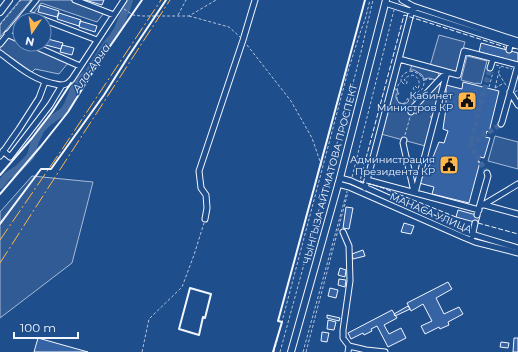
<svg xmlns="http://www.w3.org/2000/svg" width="518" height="352" viewBox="0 0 518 352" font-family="Montserrat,sans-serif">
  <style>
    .built { fill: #305b95; stroke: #a8bbd7 }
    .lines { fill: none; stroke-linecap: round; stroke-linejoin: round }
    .river { stroke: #446ba0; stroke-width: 8 }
    .building { fill: #3563a3; stroke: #f2f6ff }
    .minor-tunnel { stroke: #3f679d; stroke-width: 5; stroke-dasharray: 5 2.5; stroke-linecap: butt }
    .minor-casing { stroke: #f2f6ff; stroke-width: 7 }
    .major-casing { stroke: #f2f6ff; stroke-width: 8 }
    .path { stroke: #b3c4dc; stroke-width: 1; stroke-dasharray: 3 2; stroke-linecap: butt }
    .minor { stroke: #1f4e8c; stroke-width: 5 }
    .major { stroke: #1f4e8c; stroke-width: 6 }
    .fence { stroke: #f2f6ff; stroke-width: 1; stroke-dasharray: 5 2; stroke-linecap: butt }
    .wall { stroke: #f2f6ff; stroke-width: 2 }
    .power { stroke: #ffb74d; stroke-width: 1; stroke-dasharray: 14 3 2 3; stroke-linecap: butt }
    .labels { text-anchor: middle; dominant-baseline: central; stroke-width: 3; stroke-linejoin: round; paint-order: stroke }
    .poi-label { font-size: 10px; fill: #f2f6ff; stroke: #1f4e8c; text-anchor: end }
    .street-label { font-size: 10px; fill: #f2f6ff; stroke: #1f4e8c }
    .water-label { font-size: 11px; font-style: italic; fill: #f2f6ff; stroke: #1f4e8c }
  </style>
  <rect width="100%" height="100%" fill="#1f4e8c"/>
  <path class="built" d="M20 0H31L0 37V24Z
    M39 0H70L104 13 97 22 41 3 34 13 30 12Z
    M439 35 465 42 456 73 430 66Z
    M8 37 20 42V44H25L68 63 59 74 35 69 31 73 0 50V47Z
    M467 56 487 61 481 84 477 83V84L461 80Z
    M412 65 437 72 439 74 438 77 436 80 429 78 424 79 422 75 419 73 414 70H410Z
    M441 81H442L434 114 430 117 437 119 429 147 381 134 388 106 391 107 390 102 394 89H396L398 92 396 95V98L399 103 405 104 408 102 409 99H413L415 103 408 110 406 111 417 114 415 110 416 108Z
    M495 136 518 142V169L488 161Z
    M32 176 93 182 72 263 0 318V212Z"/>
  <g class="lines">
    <path class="river" d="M0 185 7 176 18 169 29 158 31 155 35 141 41 129 48 122 64 111 68 105 74 89 80 80 89 72 107 44 113 37 118 29 127 7 129 0"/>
  </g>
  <path class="building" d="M85 0H104L102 5Z
    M40 5 59 11 57 17 38 12Z
    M59 13 81 20 79 26 57 19Z
    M80 21 97 26 95 32 79 27Z
    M44 38 63 43 61 49 42 44H44Z
    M481 43 518 53V62L479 52Z
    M62 45 74 48 72 55 60 52Z
    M463 82 499 91 489 132 487 131 485 137 490 138 484 158 480 157 478 162H480L469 203 432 194 434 187 419 183 431 162 439 142 444 143 448 131 443 129 446 108V85L462 89Z
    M346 207 353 208 349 229 343 228Z
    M458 210 480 216 478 223 456 217Z
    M404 223 414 226 411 234 401 232Z
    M363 250 365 256 353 259 352 254Z
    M340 268 346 270 345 277 338 275Z
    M339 279 346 280 345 287 338 285Z
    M448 282 452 289 436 298 444 314 459 307 463 314 448 322 449 325 440 329 439 327 425 334 421 326 432 321 423 304 411 311 407 303Z
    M330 288 338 290 336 298 328 296Z
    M408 306 410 309 395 316 394 314Z
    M392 310 397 318 384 325 389 334 401 328 406 338 388 347 377 326 371 329 372 331 364 335 363 333 351 339 348 333Z
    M327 315 340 318 339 321 327 318Z
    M328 320 336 322 334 330 327 329Z
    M322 332 329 333 327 342 321 341Z
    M38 338 88 352H34Z
    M514 338H518V352H513Z
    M501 342 509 343 508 348 500 347Z"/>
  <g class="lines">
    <path class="minor-tunnel" d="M507 59 509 50
      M470 145 501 124
      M487 173 470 145 490 68"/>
    <defs>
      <path id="minor" d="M75 0 114 15
        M402 0 413 6 518 41
        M385 3 518 46
        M26 13 97 40
        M7 34 20 40
        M0 44 36 0
        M30 44 80 66
        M509 50 511 41
        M0 53C18 66 33 80 55 84 63 86 67 85 72 79L124 0
        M399 59 458 75 464 51 518 65
        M490 68 493 59
        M510 92 518 105
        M411 112 412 109 440 79 446 73
        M501 124 502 122 518 65
        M404 140 403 143 414 192
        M3 151 10 157 50 105 62 85
        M0 156 19 129 39 98 45 82
        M340 178 351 181 465 232 518 248
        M367 180 479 210
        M338 184 349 187 463 237 475 242 518 253
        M365 188 413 6
        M415 193 447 72
        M481 204 518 214
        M483 205 518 184
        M477 215 488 176 487 173
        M205 219 207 208 206 195 201 188 199 171 243 40 255 0
        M343 232 349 246 350 281 343 330V338L349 346 348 352
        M472 237 475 223
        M349 346 366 350 385 352"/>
      <path id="major" d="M0 12 9 0
        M291 352 340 178 386 0"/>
    </defs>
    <use href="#minor" class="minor-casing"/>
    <use href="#major" class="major-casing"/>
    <path class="path" d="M124 9 133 15 141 16H189L216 0
      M178 15 186 0
      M189 16 229 27 240 37
      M0 25 21 0
      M247 45 291 101 312 138 322 167
      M496 65 512 69
      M410 71C418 72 427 78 423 87 421 92 422 88 418 92 417 93 416 95 415 97L412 99 408 98 405 103C402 104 399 103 397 100V96L399 93C396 89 397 85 401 82 401 75 404 73 410 71Z
      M499 74 507 87
      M424 80 433 79
      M402 82 404 84H406L407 83V81L404 80C411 70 423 77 418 89L415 86 413 88 414 90 417 92
      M489 87 493 72
      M495 88 500 67
      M495 88 504 83
      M515 92 518 90
      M405 135 410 117
      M352 177 394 10
      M142 352 149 319 182 287 194 255 204 223
      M274 352 348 71 361 30 365 20 370 0
      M280 352 348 103 361 52 373 0
      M303 352 347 191
      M306 352 348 192"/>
    <use href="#minor" class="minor"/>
    <use href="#major" class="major"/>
    <path class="fence" d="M456 217 383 188 360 181 404 15 505 47V49
      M478 223 518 234"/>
    <path class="wall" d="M0 175 32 138 52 112 71 83
      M0 194 41 146 68 112 97 65 142 0
      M0 224 41 169H51L104 95 128 57 166 0
      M190 288 211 294 205 318 203 317 199 335 179 329Z
      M273 352 282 322 278 321 365 0"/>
    <path class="power" d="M0 240 65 145 161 0
      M0 263 50 185 170 0"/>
  </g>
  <defs>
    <symbol id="civic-square" viewBox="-11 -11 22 22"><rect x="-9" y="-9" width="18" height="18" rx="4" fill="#ffb74d" stroke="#1f4e8c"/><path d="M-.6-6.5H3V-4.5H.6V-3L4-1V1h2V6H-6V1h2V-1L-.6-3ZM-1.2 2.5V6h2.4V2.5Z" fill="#111"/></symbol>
  </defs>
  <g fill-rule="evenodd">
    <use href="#civic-square" x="456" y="90" width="22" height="22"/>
    <use href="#civic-square" x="438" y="154" width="22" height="22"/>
  </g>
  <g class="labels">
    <g class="poi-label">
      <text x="453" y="95">Кабинет<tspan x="453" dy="12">Министров КР</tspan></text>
      <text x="435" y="159">Администрация<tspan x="435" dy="12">Президента КР</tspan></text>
    </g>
    <g class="street-label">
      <text transform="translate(330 174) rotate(-75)">ЧЫНГЫЗА АЙТМАТОВА ПРОСПЕКТ</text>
      <text transform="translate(431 213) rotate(23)">МАНАСА УЛИЦА</text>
    </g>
    <g class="water-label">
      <text transform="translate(91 68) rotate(-55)">Ала-Арча</text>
    </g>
  </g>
  <g transform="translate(32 32) rotate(193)"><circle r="19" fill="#1f4e8c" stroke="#7391ba"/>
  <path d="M0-3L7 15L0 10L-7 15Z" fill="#ffb74d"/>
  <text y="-6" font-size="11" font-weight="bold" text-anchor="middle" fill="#f2f6ff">N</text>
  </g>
  <path d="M14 332v6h64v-6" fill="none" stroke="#f2f6ff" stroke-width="2"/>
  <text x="20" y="332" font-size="12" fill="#f2f6ff" stroke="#1f4e8c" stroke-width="3" paint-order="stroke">100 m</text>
</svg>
